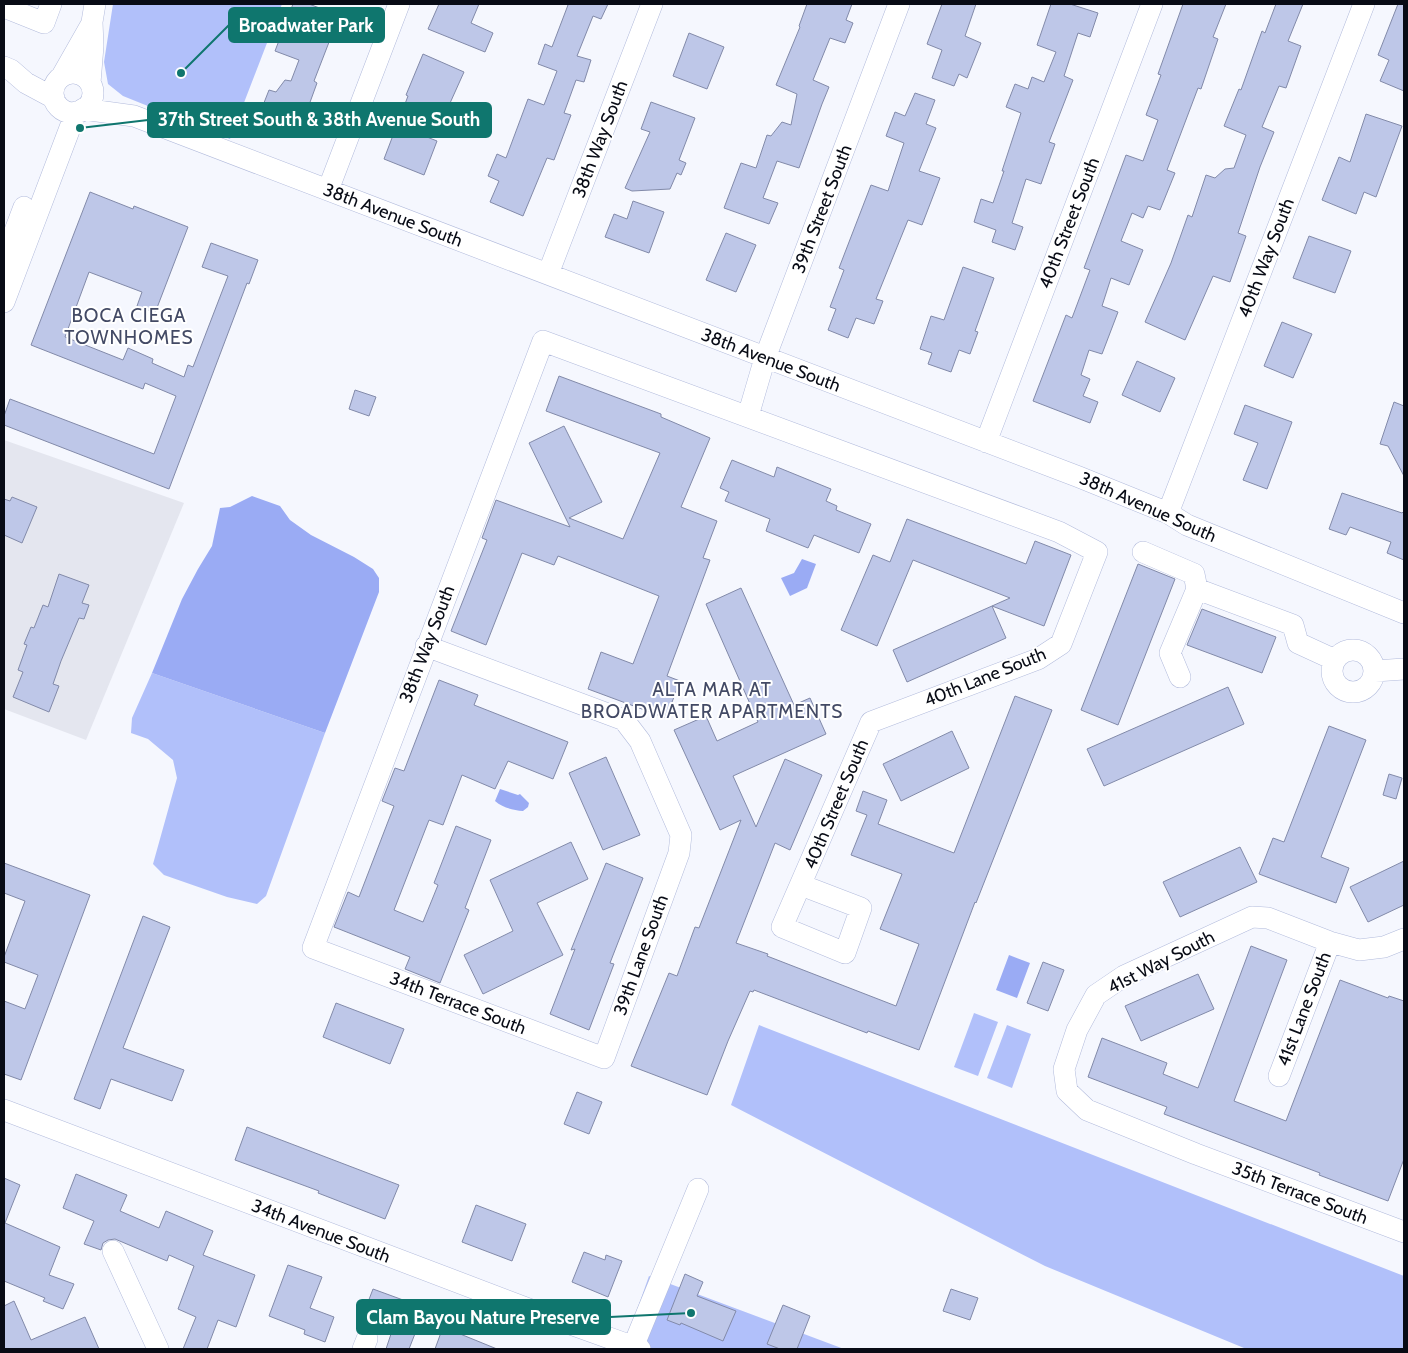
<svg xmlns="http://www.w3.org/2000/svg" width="1408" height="1353" viewBox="0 0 1408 1353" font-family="Cabin,sans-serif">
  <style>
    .built { fill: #e4e6ef }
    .green { fill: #b1c0fa }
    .water { fill: #9aabf4 }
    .building { fill: #bec7e8; stroke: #828aa9 }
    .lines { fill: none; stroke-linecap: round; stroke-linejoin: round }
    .minor-casing { stroke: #b2bbdc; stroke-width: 22 }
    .minor { stroke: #fff; stroke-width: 21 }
    .labels { text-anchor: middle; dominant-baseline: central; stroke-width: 4; stroke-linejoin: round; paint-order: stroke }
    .street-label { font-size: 18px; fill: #080b15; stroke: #fff }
    .neighbourhood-label { font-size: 19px; letter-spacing: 1px; fill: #434a65; stroke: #fff }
    .leader { fill: none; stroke: #0f766e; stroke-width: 2 }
    .callout-dot { fill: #0f766e; stroke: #fff; stroke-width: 2 }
    .callout { fill: #0f766e; stroke: #0f766e; stroke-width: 2 }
    .callout-label { font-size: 19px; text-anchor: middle; font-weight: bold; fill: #fff }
  </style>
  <rect width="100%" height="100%" fill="#f5f7fe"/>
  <path class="built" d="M4 440 184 503 86 740 4 709Z"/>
  <path class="green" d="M113 4H282L230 139 123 96 108 84 104 62Z
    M152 673 325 733 266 896 257 904 227 897 164 875 153 864 177 778 173 760 148 739 131 733 132 718Z
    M974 1013 998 1022 978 1076 954 1067Z
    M759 1025 1404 1276V1349H1244V1348L1045 1266 731 1105Z
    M1007 1025 1031 1034 1012 1088 987 1078Z
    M649 1276 844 1349H623Z"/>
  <path class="water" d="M252 496 280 506 290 520 311 535 354 557 373 569 379 578V592L325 733 152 673 182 599 198 569 212 546 220 508 230 507Z
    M802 559 816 564 807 588 790 596 781 578 794 573Z
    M500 789 518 795 520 794 529 803 528 807 523 811C513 810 503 808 495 801Z
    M1009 955 1030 963 1017 998 996 990Z"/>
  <path class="building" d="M293 4H309L351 20 342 41 331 37 314 81 317 83 309 105 314 107 305 131 260 113 269 90 276 92 285 80 291 81 299 60 275 51Z
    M439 4H479L471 23 493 33 485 52 428 29Z
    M565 4H608L601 19 593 16 577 56 591 60 584 82 576 80 564 113 571 115 554 160 547 158 523 216 490 202 499 181 488 176 497 154 506 158 528 99 544 105 557 71 538 64 545 44 552 47 568 5Z
    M807 4H852L846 20 853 23 845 43 830 38 813 80 829 87 822 104 799 168 777 161 763 198 778 203 769 224 724 208 741 163 756 168 767 135 771 136 782 122 791 125 797 94 776 85 800 27 799 26Z
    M942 4H976L965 36 981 43 967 78 959 74 954 86 932 78 942 50 927 44Z
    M1051 4H1070L1098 13 1090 37 1078 33 1064 76 1073 80 1049 142 1055 144 1041 184 1026 179 1012 223 1023 227 1015 250 992 242 996 230 974 222 981 199 993 203 1004 171H1002L1021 113 1006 107 1015 84 1028 89 1032 77 1044 82 1056 52 1037 45Z
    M1183 4H1226L1213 37 1218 39 1201 89 1198 88 1167 170 1175 173 1160 210 1148 206 1143 218 1132 213 1121 241 1143 250 1129 285 1111 278 1102 306 1118 312 1102 354 1089 350 1081 375 1090 379 1083 396 1098 402 1090 423 1033 401 1066 315 1072 318 1090 270 1084 268 1126 155 1143 161 1158 120 1146 115 1161 75 1158 74Z
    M1276 4H1303L1288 41 1301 46 1286 88 1279 86 1262 127 1274 132 1260 167 1238 233 1246 236 1230 282 1213 276 1185 340 1145 322 1171 263 1188 215 1192 217 1206 175 1215 178 1225 169 1234 168 1246 135 1224 126 1239 89 1241 90 1262 31 1265 33Z
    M1398 4H1404V91L1380 81 1389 60 1378 55Z
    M689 33 724 47 707 89 673 76Z
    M423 54 464 72 446 112 438 108 427 137 437 141 424 175 384 159 408 96 406 95Z
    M915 93 935 100 926 124 936 128 919 171 940 178 922 225 908 220 876 299 883 301 874 324 856 318 848 338 828 330 836 309 830 307 844 270 839 268 871 185 888 191 904 143 886 136 895 112 905 116Z
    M651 102 695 118 679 160 686 163 681 175 677 173 670 189 632 191 625 188 650 132 641 129Z
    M1366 114 1402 126 1376 197 1364 192 1356 214 1322 200 1339 157 1350 162Z
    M90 192 133 209 134 206 188 227 155 313 137 306 142 292 89 272 65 337 123 360 128 348 153 359 152 363 184 377 188 365 193 367 228 276 202 267 211 243 258 260 249 284 247 283 169 489 4 425V416L10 399 154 454 176 396 145 383 143 389 31 345Z
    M633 201 664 212 649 253 605 237 614 214 627 219Z
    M726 233 756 245 736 292 706 280Z
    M1309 236 1351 251 1335 293 1293 278Z
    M963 267 994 278 975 331 978 332 970 354 959 350 951 372 928 364 932 353 920 349 931 316 944 320Z
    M1282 322 1312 334 1293 378 1264 366Z
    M1137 361 1175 378 1160 412 1122 395Z
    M559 376 661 414V417L710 438 681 507 717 521 703 558 710 560 667 676 680 681 666 718 588 689 601 652 633 664 659 596 558 556 554 565 522 553 486 645 451 631 487 540 482 538 496 500 570 527 529 443 564 426 602 502 569 518 623 539 660 453 546 411Z
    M355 390 376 397 369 416 349 409Z
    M1394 402 1404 406V476L1388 446 1380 444Z
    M1245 405 1292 422 1267 489 1243 480 1258 443 1234 434Z
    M732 460 774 477 777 467 831 489 826 501 837 506 836 510 871 524 859 553 814 535 808 548 766 531 770 519 725 501 729 492 720 488Z
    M1342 493 1402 513 1404 511V560L1387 553 1391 542 1350 527 1346 535 1329 529Z
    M12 497 37 507 22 543 4 535V499L10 501Z
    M907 519 1026 564 1035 541 1071 555 1044 626 992 606 1010 598 913 560 877 646 841 630 873 555 890 562Z
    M1138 564 1175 579 1118 725 1081 710Z
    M59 574 89 585 82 603 89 605 84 619 79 618 61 661 53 684 59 686 49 712 13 697 23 672 18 670 27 645 24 644 31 627 34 628 43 605 48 607Z
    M741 588 794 705 810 698 826 734 733 776 756 827 785 759 822 775 790 850 775 843 736 943 768 954 767 956 896 1006 919 944 880 929 902 874 851 855 867 815 856 811 863 791 887 800 878 824 954 853 1015 696 1052 710 976 903 975 902 919 1050 868 1031 867 1033 754 990 753 992 750 991 728 1041 707 1095 631 1066 669 973 677 976 695 927 699 928 741 820 720 830 674 730 706 716 717 741 758 722 706 604Z
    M992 606 1006 638 907 682 893 650Z
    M1202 609 1276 637 1262 673 1187 645Z
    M439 680 478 695 474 705 568 742 553 779 508 761 495 789 462 775 443 825 429 820 394 910 423 922 438 885 434 883 456 826 491 840 465 908 469 910 440 983 405 969 410 957 334 927 348 892 359 897 394 806 382 801 395 768 404 771Z
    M1228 687 1244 724 1104 786 1087 749Z
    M1329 726 1366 740 1321 857 1349 868 1336 903 1259 874 1273 838 1284 842Z
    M952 731 969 768 901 801 883 764Z
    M606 757 640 835 603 850 569 773Z
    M1389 774 1402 778 1396 799 1383 795Z
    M571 842 588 879 537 903 563 955 483 994 464 955 513 931 490 880Z
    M1240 847 1257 882 1180 917 1163 882Z
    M1404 861V905L1368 922 1350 887Z
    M4 863 90 895 21 1080 4 1074V1001L25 1009 38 975 4 962V957L25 901 4 893Z
    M606 863 643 878 610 963 614 964 589 1030 550 1014 575 949 571 950Z
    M143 916 170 927 123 1048 184 1070 172 1101 111 1079 100 1109 74 1099Z
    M1251 946 1287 960 1234 1101 1286 1121 1340 980 1388 998 1389 996 1404 1001V1159L1388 1201 1319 1175 1320 1173 1164 1114 1167 1107 1088 1077 1102 1038 1167 1063 1163 1074 1198 1088Z
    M1043 962 1064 970 1048 1011 1027 1003Z
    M1198 974 1214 1009 1141 1041 1125 1006Z
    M336 1003 404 1029 390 1064 323 1037Z
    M577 1092 602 1102 589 1134 564 1124Z
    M247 1127 399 1185 385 1219 318 1193 319 1191 235 1160Z
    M76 1174 127 1195 120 1211 159 1228 166 1211 213 1231 203 1255 255 1275 236 1327 218 1320 207 1349H183L196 1317 178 1309 194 1266 169 1255 167 1261 115 1239 108 1240 103 1243 101 1250 84 1244 94 1221 63 1208Z
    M4 1178 20 1185 5 1223 60 1247 49 1275 74 1284 63 1309 43 1301 45 1298 4 1281Z
    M476 1205 526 1224 512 1261 462 1242Z
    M584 1252 605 1260 606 1255 622 1261 608 1297 572 1282Z
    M288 1265 322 1277 310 1308 334 1317 325 1342 304 1334 305 1330 269 1316Z
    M685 1274 703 1282 697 1296 736 1311 723 1341 681 1323 680 1325 667 1320Z
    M373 1289 425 1308 409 1349H386L391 1334 360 1323Z
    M951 1289 978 1298 970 1320 943 1311Z
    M14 1301 31 1340 85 1317 99 1349H4V1306Z
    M783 1305 810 1316 797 1349H780L767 1344Z
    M443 1327 497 1349H435Z"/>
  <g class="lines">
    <defs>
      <path id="minor" d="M4 7 44 23 51 4
        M4 67 11 70 26 83 54 98
        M53 93a20 20 0 1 1 40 0a20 20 0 1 1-40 0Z
        M62 76 91 25
        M90 83 93 46 92 22 95 4
        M83 109 134 116 1079 477 1168 513 1187 525 1404 613
        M328 190 399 4
        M4 260 24 207
        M548 274 652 4
        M4 302 76 112
        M748 416 765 358 899 4
        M986 442 1152 4
        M1168 513 1364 4
        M1143 552 1194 574 1197 589 1170 653 1180 677
        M1197 589 1293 625 1298 643 1335 660
        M426 646 624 720 640 741 681 835 679 853 604 1058 313 948 543 341 1059 532 1097 552 1061 644 1038 659 871 722 782 927 845 953 861 908 801 885
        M1332 671a21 21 0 1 1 42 0a21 21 0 1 1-42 0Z
        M1375 671 1404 669
        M1404 939 1384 947 1359 950 1330 942 1268 918 1252 917 1124 976 1096 995 1077 1030 1064 1069 1067 1091 1087 1110 1196 1154 1404 1232
        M1279 1076 1330 942
        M4 1110 534 1311 640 1349
        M113 1251 158 1349
        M633 1347 698 1189
        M363 1349 367 1339"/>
    </defs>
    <use href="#minor" class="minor-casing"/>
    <use href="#minor" class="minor"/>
  </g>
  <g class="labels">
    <g class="street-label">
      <text transform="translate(600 139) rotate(-69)">38th Way South</text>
      <text transform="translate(822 209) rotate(-69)">39th Street South</text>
      <text transform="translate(393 215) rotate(21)">38th Avenue South</text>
      <text transform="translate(1069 223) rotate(-69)">40th Street South</text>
      <text transform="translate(1266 258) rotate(-69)">40th Way South</text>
      <text transform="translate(771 360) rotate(21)">38th Avenue South</text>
      <text transform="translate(1148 507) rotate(24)">38th Avenue South</text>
      <text transform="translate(427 644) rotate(-69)">38th Way South</text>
      <text transform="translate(985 677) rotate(-22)">40th Lane South</text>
      <text transform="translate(836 804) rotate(-67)">40th Street South</text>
      <text transform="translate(641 955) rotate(-70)">39th Lane South</text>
      <text transform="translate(1161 962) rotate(-27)">41st Way South</text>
      <text transform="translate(458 1003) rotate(21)">34th Terrace South</text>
      <text transform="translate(1304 1009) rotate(-69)">41st Lane South</text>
      <text transform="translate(1300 1193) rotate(21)">35th Terrace South</text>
      <text transform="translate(321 1231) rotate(21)">34th Avenue South</text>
    </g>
    <g class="neighbourhood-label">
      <text x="129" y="315">BOCA CIEGA<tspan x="129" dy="22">TOWNHOMES</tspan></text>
      <text x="712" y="689">ALTA MAR AT<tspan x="712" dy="22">BROADWATER APARTMENTS</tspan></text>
    </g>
  </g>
  <path class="leader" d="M181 73L229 25M80 128L148 120M691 1313L610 1317"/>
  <g class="callout-dot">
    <circle cx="181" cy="73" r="5"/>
    <circle cx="80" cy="128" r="5"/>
    <circle cx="691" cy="1313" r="5"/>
  </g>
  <g class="callout">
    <rect x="229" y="8" width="155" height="34" rx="5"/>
    <rect x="148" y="103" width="343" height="34" rx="5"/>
    <rect x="357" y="1300" width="253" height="34" rx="5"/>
  </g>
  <g class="callout-label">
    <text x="306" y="32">Broadwater Park</text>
    <text x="319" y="126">37th Street South &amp; 38th Avenue South</text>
    <text x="483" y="1324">Clam Bayou Nature Preserve</text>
  </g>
  <rect width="1408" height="1353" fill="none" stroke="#080b15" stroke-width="10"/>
</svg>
